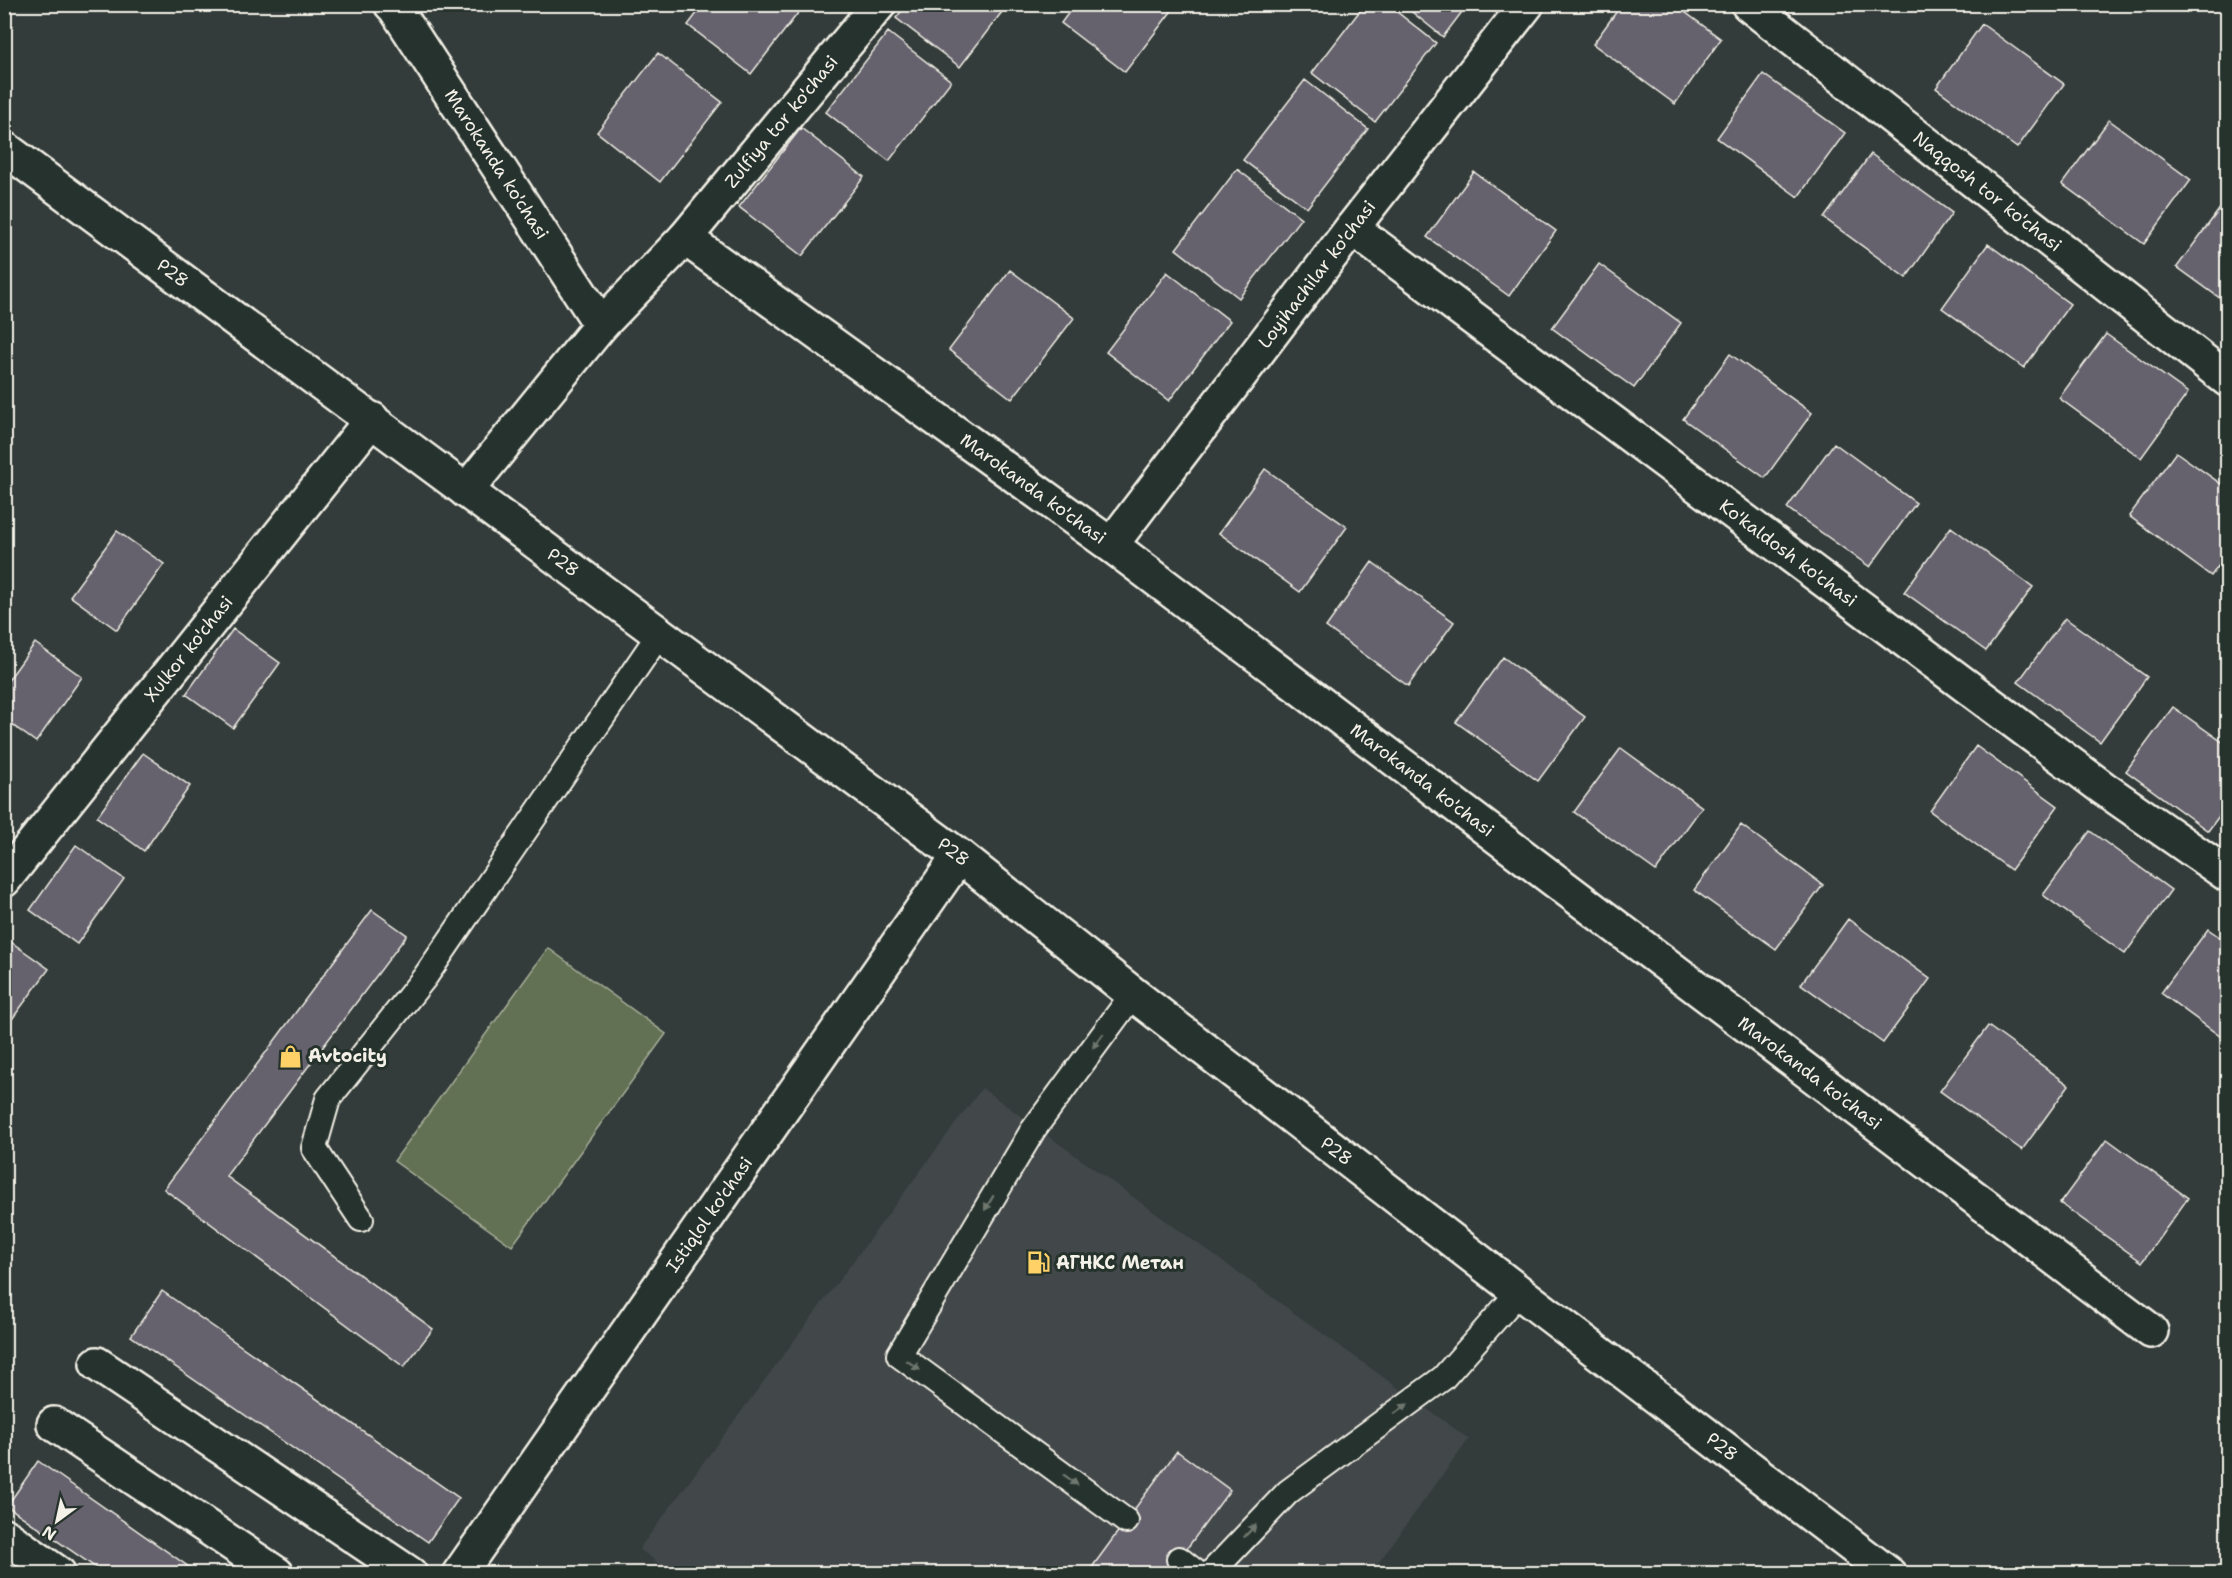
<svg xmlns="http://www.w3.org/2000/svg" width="2232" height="1578" viewBox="0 0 2232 1578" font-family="'Shantell Sans',sans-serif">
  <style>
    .built { fill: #42474a }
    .green { fill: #627052; stroke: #abb09d; stroke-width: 1.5 }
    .building { fill: #65626e; stroke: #f4f1e8; stroke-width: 1.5 }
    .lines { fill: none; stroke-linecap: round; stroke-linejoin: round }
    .service-casing { stroke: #f4f1e8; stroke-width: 28 }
    .minor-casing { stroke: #f4f1e8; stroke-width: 38 }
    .secondary-casing { stroke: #f4f1e8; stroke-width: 38 }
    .service { stroke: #26332d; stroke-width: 24 }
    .minor { stroke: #26332d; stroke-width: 33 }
    .secondary { stroke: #26332d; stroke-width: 33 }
    .oneway { fill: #6e766e }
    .labels { text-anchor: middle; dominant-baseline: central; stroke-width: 6; stroke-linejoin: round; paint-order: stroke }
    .street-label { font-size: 18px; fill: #f4f1e8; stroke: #26332d }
    .poi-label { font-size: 18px; font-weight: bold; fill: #f4f1e8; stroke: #26332d; text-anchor: start }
  </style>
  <rect width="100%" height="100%" fill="#333c3a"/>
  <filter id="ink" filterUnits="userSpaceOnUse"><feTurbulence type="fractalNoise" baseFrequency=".0167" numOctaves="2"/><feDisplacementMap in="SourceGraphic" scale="12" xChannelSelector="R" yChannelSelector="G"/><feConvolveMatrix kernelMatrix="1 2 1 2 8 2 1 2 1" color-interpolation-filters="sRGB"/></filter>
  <g filter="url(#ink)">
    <path class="built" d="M982 1088 1469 1439 1371 1573 673 1574 639 1549Z"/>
    <path class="green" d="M548 948 666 1034 512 1246 394 1161Z"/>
    <path class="building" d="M704 4H805L751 74 688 25Z
      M907 4H1008L960 67 896 18Z
      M1075 4H1177L1125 72 1061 23Z
      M1365 4H1387L1436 43 1375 122 1312 73Z
      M1402 4H1468L1443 37Z
      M1622 4H1674L1721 39 1675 104 1593 44Z
      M2213 4H2228V15Z
      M1982 24 2064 84 2017 148 1936 88Z
      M888 32 951 81 889 161 826 112Z
      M658 53 722 102 660 182 597 132Z
      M1763 74 1845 133 1798 197 1717 138Z
      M1305 80 1368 129 1307 208 1243 160Z
      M2109 120 2191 180 2144 244 2062 184Z
      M801 128 864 177 802 256 739 207Z
      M1871 154 1952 213 1906 278 1824 218Z
      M1237 169 1301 218 1239 298 1176 249Z
      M1474 172 1556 231 1509 296 1427 237Z
      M2224 203 2228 205V304L2177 267Z
      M1988 244 2070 304 2024 368 1942 308Z
      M1599 264 1681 323 1634 388 1552 328Z
      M1010 270 1074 318 1012 399 949 350Z
      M1167 272 1230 321 1169 401 1106 352Z
      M2106 334 2188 393 2141 458 2059 398Z
      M1730 354 1812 413 1765 478 1683 419Z
      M1834 443 1916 503 1870 567 1787 508Z
      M2176 452 2228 489V553L2211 576 2129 516Z
      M1265 469 1347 527 1300 592 1219 533Z
      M1951 527 2033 587 1986 651 1904 592Z
      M117 531 164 564 117 630 70 596Z
      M1372 562 1454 622 1408 686 1326 627Z
      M2065 618 2147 677 2100 742 2018 682Z
      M233 629 280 663 233 728 186 694Z
      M35 643 82 677 36 742 4 719V686Z
      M1503 657 1585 717 1538 781 1456 722Z
      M2173 707 2228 746V804L2208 831 2126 771Z
      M1976 746 2058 806 2011 870 1930 811Z
      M1621 748 1702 807 1656 871 1574 812Z
      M143 753 190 786 144 851 97 817Z
      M1741 825 1823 885 1776 949 1694 890Z
      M2090 831 2171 890 2125 954 2043 895Z
      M76 845 124 879 77 944 30 910Z
      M372 910 407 935 226 1176 433 1329 404 1367 164 1189Z
      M1848 919 1930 979 1883 1043 1801 984Z
      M2208 929 2228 943V1042L2161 993Z
      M4 937 49 969 4 1030Z
      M1988 1026 2069 1085 2022 1150 1940 1091Z
      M2107 1139 2188 1198 2142 1262 2060 1203Z
      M162 1291 459 1498 428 1542 131 1336Z
      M1177 1451 1230 1490 1168 1574H1087Z
      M38 1461 199 1574H105L7 1506Z"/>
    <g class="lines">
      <defs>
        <path id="service" d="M361 1219 314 1148 328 1099 425 977 660 633
          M1126 1521 899 1355 1033 1130 1133 994
          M1179 1559 1198 1574
          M1210 1574 1288 1492 1443 1378 1519 1292"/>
        <g id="minor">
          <path id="s1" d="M391 4 395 8 601 325"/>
          <path id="s2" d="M1748 4 2228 380"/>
          <path id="s3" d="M1352 228 2103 788 2228 875"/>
          <path id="s4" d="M685 238 1111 545 2151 1331"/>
          <path id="s5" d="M466 491 601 325 685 238 879 4"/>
          <path id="s6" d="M1111 545 1352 228 1527 4"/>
          <path id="s7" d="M4 880 372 419"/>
          <path d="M97 1364 410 1574"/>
          <path d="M54 1424 277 1574"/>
          <path d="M4 1535 59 1574"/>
          <path id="s8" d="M459 1574 959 856"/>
        </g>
        <g id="secondary">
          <path id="s9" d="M4 148 959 856 1133 994 1519 1292 1889 1574"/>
        </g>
      </defs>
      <use href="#service" class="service-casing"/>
      <use href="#minor" class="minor-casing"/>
      <use href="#secondary" class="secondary-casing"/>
      <use href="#service" class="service"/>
      <use href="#minor" class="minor"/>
      <use href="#secondary" class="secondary"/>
    </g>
    <defs><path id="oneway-solid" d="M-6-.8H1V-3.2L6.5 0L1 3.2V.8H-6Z" transform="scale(1.5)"/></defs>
    <g class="oneway">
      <use href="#oneway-solid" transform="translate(1098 1041) rotate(127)"/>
      <use href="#oneway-solid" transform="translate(989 1203) rotate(121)"/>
      <use href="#oneway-solid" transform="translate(913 1365) rotate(36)"/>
      <use href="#oneway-solid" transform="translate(1401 1409) rotate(-36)"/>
      <use href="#oneway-solid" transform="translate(1071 1480) rotate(36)"/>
      <use href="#oneway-solid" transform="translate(1250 1531) rotate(-46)"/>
    </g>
  </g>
  <defs>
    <symbol id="shop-bare" viewBox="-9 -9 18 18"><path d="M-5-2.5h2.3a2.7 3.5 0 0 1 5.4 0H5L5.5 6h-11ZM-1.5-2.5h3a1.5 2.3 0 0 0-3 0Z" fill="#ffd166" stroke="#26332d" stroke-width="2.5" paint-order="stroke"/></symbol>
    <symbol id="fuel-bare" viewBox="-9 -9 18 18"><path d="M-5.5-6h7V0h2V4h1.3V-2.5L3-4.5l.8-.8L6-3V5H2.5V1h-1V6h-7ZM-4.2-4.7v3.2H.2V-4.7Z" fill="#ffd166" stroke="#26332d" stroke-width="2.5" paint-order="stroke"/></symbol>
  </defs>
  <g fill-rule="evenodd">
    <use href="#shop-bare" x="274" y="1040" width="33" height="33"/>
    <use href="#fuel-bare" x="1022" y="1246" width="33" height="33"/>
  </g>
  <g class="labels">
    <g class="street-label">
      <text stroke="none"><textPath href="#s5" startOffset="486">Zulfiya tor ko'chasi</textPath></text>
      <text stroke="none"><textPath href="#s1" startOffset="192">Marokanda ko'chasi</textPath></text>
      <text stroke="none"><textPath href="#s2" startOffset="304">Naqqosh tor ko'chasi</textPath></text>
      <text stroke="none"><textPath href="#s9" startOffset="210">Р28</textPath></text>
      <text stroke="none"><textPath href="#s6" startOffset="340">Loyihachilar ko'chasi</textPath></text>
      <text stroke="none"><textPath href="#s4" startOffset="429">Marokanda ko'chasi</textPath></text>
      <text stroke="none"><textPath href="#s3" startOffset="544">Ko'kaldosh ko'chasi</textPath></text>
      <text stroke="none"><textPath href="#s9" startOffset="696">Р28</textPath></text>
      <text stroke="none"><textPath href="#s7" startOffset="296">Xulkor ko'chasi</textPath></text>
      <text stroke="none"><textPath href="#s4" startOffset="915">Marokanda ko'chasi</textPath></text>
      <text stroke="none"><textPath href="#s9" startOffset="1182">Р28</textPath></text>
      <text stroke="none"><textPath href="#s4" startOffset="1401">Marokanda ko'chasi</textPath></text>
      <text stroke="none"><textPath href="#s9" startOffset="1668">Р28</textPath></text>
      <text stroke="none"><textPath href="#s8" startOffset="438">Istiqlol ko'chasi</textPath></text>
      <text stroke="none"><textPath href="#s9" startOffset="2154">Р28</textPath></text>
    </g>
    <g class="poi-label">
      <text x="308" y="1056">Avtocity</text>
      <text x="1056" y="1263">АГНКС Метан</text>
    </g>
  </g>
  <rect width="2232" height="1578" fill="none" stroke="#26332d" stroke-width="24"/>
  <rect x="12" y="12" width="2208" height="1554" fill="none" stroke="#f4f1e8" stroke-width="2" filter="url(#ink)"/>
  <g transform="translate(57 1521) rotate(213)" stroke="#26332d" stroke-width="4.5" paint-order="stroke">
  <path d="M0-4.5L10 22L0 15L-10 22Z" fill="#f4f1e8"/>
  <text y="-9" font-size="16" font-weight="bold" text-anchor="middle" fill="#f4f1e8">N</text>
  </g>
</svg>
